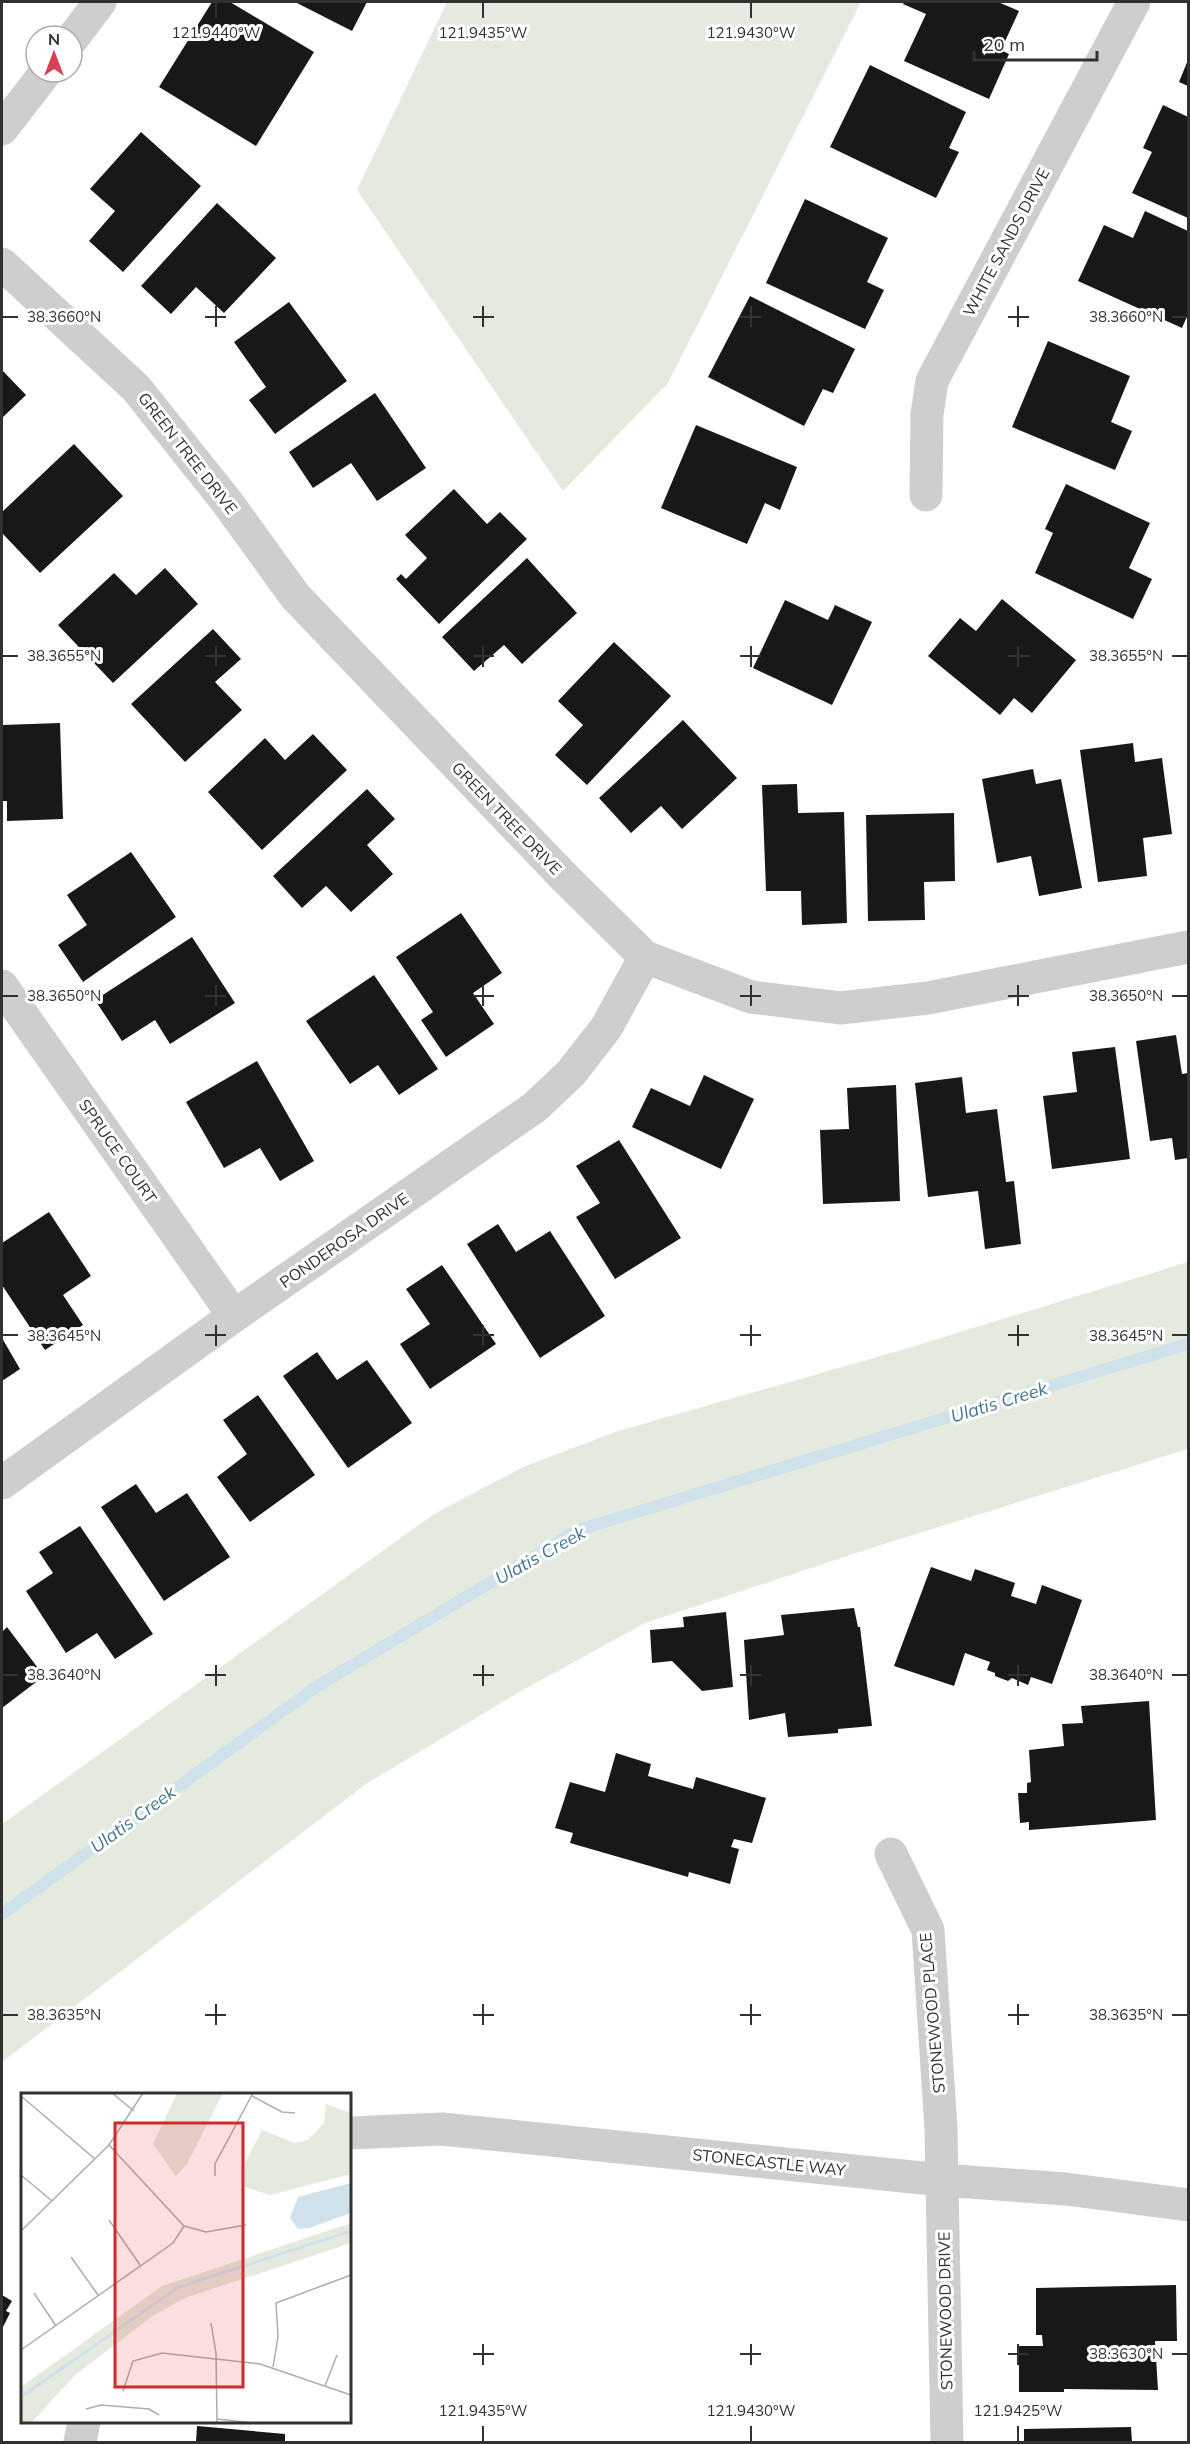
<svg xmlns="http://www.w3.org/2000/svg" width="1190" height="2444" viewBox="0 0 1190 2444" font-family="Mulish,sans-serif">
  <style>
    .green { fill: #e5eade }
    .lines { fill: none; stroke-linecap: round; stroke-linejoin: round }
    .stream { stroke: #cfe1eb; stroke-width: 12 }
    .building { fill: #181818 }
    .minor { stroke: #cecece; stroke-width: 33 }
    .ticks { fill: none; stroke: #313131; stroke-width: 2 }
    .labels { text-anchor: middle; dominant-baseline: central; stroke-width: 6; stroke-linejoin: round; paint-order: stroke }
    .street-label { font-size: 16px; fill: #313131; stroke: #fff }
    .water-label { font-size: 18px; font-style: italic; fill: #44768f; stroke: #fff }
    .inset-river { fill: none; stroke: #cfe1eb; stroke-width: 3 }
    .inset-road { fill: none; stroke: #adadad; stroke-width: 1.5 }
    .view { fill: #d62828; fill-opacity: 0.15; stroke: #d62828; stroke-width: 3 }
    .inset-edge { fill: none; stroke: #313131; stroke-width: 3 }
    .ticks-label { font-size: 15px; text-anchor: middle; fill: #313131; stroke: #fff; stroke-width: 6; stroke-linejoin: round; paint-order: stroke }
  </style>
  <rect width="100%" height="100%" fill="#fff"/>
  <path class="green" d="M447 2H861L668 383 563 491 357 190Z
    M1188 1262V1449L862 1551 645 1623 514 1695 366 1784 2 2062V1824L434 1514 523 1467 615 1432 905 1349Z"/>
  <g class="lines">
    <path class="stream" d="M2 1914 319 1685 578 1530 1188 1344"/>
  </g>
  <path class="building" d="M212 2H230L314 52 256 146 159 87Z
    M295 2H367L352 31Z
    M904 2H998L1019 11 1001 50 1009 54 989 99 904 61 926 14 903 4Z
    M1188 60V86L1179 82Z
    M870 65 966 112 949 148 959 152 936 198 830 147Z
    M1163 105 1188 117V218L1132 193 1152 152 1143 148Z
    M141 132 201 186 123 272 89 241 115 211 90 189Z
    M805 199 888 238 867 282 884 290 865 329 766 283Z
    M217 203 276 258 224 313 196 287 171 314 141 286Z
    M1145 211 1188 231V314L1182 328 1078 281 1104 225 1133 238Z
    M750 296 855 349 833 393 823 389 804 426 708 377Z
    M289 302 347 381 275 434 249 400 266 387 234 342Z
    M1048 341 1130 376 1111 422 1132 431 1115 470 1012 427Z
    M2 370 26 395 2 418Z
    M375 393 426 468 377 501 351 463 313 488 289 452Z
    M696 425 797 467 780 510 765 503 747 544 661 508Z
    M74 444 123 496 40 573 2 533V512Z
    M1066 484 1150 523 1129 568 1152 579 1133 619 1035 573 1053 533 1045 529Z
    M454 489 487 524 500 512 527 539 439 624 396 579 401 574 406 579 427 558 405 535Z
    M527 558 577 613 522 664 504 645 474 671 442 637Z
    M165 568 198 604 113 683 58 625 114 573 136 595Z
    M1002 599 1076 660 1032 713 1014 698 1000 715 928 656 960 618 976 631Z
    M785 600 828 620 835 605 872 622 832 705 753 668Z
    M213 629 241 659 215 682 242 710 185 762 131 704Z
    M614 642 671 696 587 785 555 755 583 725 558 701Z
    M683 720 737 778 682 829 661 806 631 833 599 798Z
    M60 723 63 819 7 821V801H2V725Z
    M313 734 347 770 262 850 208 792 265 738 285 760Z
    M1133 743 1135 762 1162 758 1172 834 1143 838 1147 876 1098 882 1080 750Z
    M1033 769 1036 784 1061 779 1082 888 1039 896 1031 856 997 863 982 779Z
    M797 784 798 813 844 812 847 923 802 925 801 891H766L762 785Z
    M367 789 395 819 367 845 393 874 351 912 326 886 302 908 273 876Z
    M954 813 955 881 924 882 925 920 868 921 866 815Z
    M131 852 176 917 83 982 58 945 87 925 67 895Z
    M461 913 502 973 473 993 494 1024 446 1057 421 1020 433 1012 396 957Z
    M192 937 235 1003 170 1044 155 1020 122 1041 95 1000Z
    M374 975 438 1069 399 1095 378 1065 350 1084 306 1021Z
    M1176 1035 1182 1074 1188 1073V1158L1175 1160 1172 1138 1150 1141 1136 1041Z
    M1115 1047 1130 1159 1052 1169 1043 1096 1077 1092 1072 1052Z
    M257 1061 314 1161 280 1181 260 1148 224 1168 186 1102Z
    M704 1075 754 1099 721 1169 632 1127 651 1088 690 1106Z
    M962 1077 966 1113 997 1109 1006 1182 1014 1181 1021 1244 985 1249 978 1191 928 1197 915 1083Z
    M896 1085 900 1201 823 1204 820 1130 849 1129 847 1088Z
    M619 1140 681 1238 615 1279 576 1217 600 1203 576 1166Z
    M49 1212 91 1276 63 1295 83 1325 45 1350 2 1285V1243Z
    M498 1224 516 1252 550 1231 605 1316 540 1358 467 1244Z
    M442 1265 496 1344 430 1389 400 1344 430 1324 406 1289Z
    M2 1338 20 1369 2 1381Z
    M317 1352 337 1380 367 1360 412 1423 348 1468 283 1376Z
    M258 1395 315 1475 250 1522 217 1477 247 1454 223 1420Z
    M136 1484 156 1513 187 1493 230 1557 164 1601 101 1507Z
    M80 1526 153 1634 115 1659 97 1633 66 1653 26 1591 53 1573 39 1552Z
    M931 1567 971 1581 975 1569 1015 1583 1011 1596 1036 1604 1042 1585 1082 1600 1052 1684 1031 1677 1028 1685 1012 1678 1008 1681 995 1676V1673L987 1670 990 1662 965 1653 954 1686 894 1666Z
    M854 1608 858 1627H860L872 1726 838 1729V1733L788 1737 785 1713 749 1720 744 1640 784 1635 781 1615Z
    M726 1612 733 1687 702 1691 672 1661 652 1663 650 1630 684 1627 683 1617Z
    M7 1627 44 1676 2 1708V1632Z
    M1149 1701 1156 1820 1029 1830V1822L1020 1823 1018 1793H1027V1783L1031 1782 1029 1750 1064 1746 1062 1724 1083 1723 1081 1706Z
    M616 1753 651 1764 648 1776 693 1789 696 1777 766 1798 752 1843 734 1839 731 1847 739 1849 730 1884 689 1872 688 1877 570 1843 573 1833 555 1828 570 1782 605 1792Z
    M1176 2285 1177 2341H1155L1158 2390 1064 2389V2392H1019V2346H1043L1042 2335H1036V2288Z
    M2 2295 12 2301 6 2311 10 2313 2 2329Z
    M197 2426 285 2434V2442H196Z
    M1131 2427 1132 2442H1024V2429Z"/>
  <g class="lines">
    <path class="minor" d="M72 39 100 2
      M2 129 46 72
      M2 264 136 388 227 502 295 596 564 877 645 957 751 997 841 1008 928 998 1188 947
      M926 495 927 414 932 381 1134 2
      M2 986 234 1316
      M2 1483 234 1316 535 1107 571 1073 606 1028 645 957
      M891 1854 928 1930 941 2129 947 2442
      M350 2133 442 2129 942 2180 1066 2189 1188 2205
      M80 2442 84 2422"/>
  </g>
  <path class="ticks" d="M216 3V18M483 3V18M751 3V18M216 306V327M483 306V327M751 306V327M1018 306V327M3 317H18M205 317H226M473 317H494M740 317H761M1008 317H1029M1172 317H1187M216 646V667M483 646V667M751 646V667M1018 646V667M3 656H18M205 656H226M473 656H494M740 656H761M1008 656H1029M1172 656H1187M216 985V1006M483 985V1006M751 985V1006M1018 985V1006M3 996H18M205 996H226M473 996H494M740 996H761M1008 996H1029M1172 996H1187M216 1325V1346M483 1325V1346M751 1325V1346M1018 1325V1346M3 1335H18M205 1335H226M473 1335H494M740 1335H761M1008 1335H1029M1172 1335H1187M216 1665V1686M483 1665V1686M751 1665V1686M1018 1665V1686M3 1675H18M205 1675H226M473 1675H494M740 1675H761M1008 1675H1029M1172 1675H1187M216 2004V2025M483 2004V2025M751 2004V2025M1018 2004V2025M3 2015H18M205 2015H226M473 2015H494M740 2015H761M1008 2015H1029M1172 2015H1187M483 2344V2365M751 2344V2365M1018 2344V2365M473 2354H494M740 2354H761M1008 2354H1029M1172 2354H1187M483 2426V2441M751 2426V2441M1018 2426V2441"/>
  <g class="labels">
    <g class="street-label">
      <text transform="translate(1006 242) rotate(-62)">WHITE SANDS DRIVE</text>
      <text transform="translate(188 453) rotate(52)">GREEN TREE DRIVE</text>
      <text transform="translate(507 818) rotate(46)">GREEN TREE DRIVE</text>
      <text transform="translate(118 1151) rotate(55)">SPRUCE COURT</text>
      <text transform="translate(344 1240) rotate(-35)">PONDEROSA DRIVE</text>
      <text transform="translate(932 2013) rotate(-95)">STONEWOOD PLACE</text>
      <text transform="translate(769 2162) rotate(6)">STONECASTLE WAY</text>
      <text transform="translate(945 2311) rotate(-91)">STONEWOOD DRIVE</text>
    </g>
    <g class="water-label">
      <text transform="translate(999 1402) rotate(-17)">Ulatis Creek</text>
      <text transform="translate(540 1555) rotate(-29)">Ulatis Creek</text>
      <text transform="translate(133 1819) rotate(-36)">Ulatis Creek</text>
    </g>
  </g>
  <g transform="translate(21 2093)">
    <rect width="330" height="330" fill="#fff"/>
    <path d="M156 0H202L166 71 155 83 132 51ZM305 11 330 20V81L249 102 224 94V70L241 37 274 50 287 47 303 30ZM330 130V150L164 205 133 222 54 282 10 330H0V294L141 193Z" fill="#e5eade"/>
    <path d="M330 90V120L288 135 277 136 269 125 277 104Z" fill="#cfe1eb"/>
    <path class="inset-river" d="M0 304 156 195 330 138"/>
    <path class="inset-road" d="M91 0 113 18M0 3 74 66M231 3 261 19 274 20M88 52 163 133 185 139 225 132M0 82 31 108M194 83V71L232 0M88 127 119 172M0 138 88 52 122 0M50 164 77 202M13 200 35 233M190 230 195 260 196 330M0 257 152 150 163 133M252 274 257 244 255 210 330 182M304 293 316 262M102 298 112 268 141 260 239 271 330 302M65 316 80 312 128 316 138 322M196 326 232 330"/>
    <path class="view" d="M94 30H222V294H94Z"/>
    <rect width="330" height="330" class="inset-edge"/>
  </g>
  <g class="ticks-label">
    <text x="216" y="38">121.9440°W</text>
    <text x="483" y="38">121.9435°W</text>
    <text x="751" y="38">121.9430°W</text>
    <text x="64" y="322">38.3660°N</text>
    <text x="1126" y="322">38.3660°N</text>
    <text x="64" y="661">38.3655°N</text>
    <text x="1126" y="661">38.3655°N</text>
    <text x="64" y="1001">38.3650°N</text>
    <text x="1126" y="1001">38.3650°N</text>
    <text x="64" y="1341">38.3645°N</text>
    <text x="1126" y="1341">38.3645°N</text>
    <text x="64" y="1680">38.3640°N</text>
    <text x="1126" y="1680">38.3640°N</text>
    <text x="64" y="2020">38.3635°N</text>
    <text x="1126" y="2020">38.3635°N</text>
    <text x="1126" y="2359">38.3630°N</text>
    <text x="483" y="2416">121.9435°W</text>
    <text x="751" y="2416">121.9430°W</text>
    <text x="1018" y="2416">121.9425°W</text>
  </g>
  <rect width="1190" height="2444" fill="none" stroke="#313131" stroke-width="6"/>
  <g transform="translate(54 54)"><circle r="28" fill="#ffffff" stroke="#adadad" stroke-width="1.5"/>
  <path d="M0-4.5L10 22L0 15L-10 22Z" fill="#d94255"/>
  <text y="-9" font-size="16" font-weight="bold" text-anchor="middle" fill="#313131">N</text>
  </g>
  <path d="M974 51v9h123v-9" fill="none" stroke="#313131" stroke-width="3"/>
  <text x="983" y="51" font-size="18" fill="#313131" stroke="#ffffff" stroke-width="4.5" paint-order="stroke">20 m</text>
</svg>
